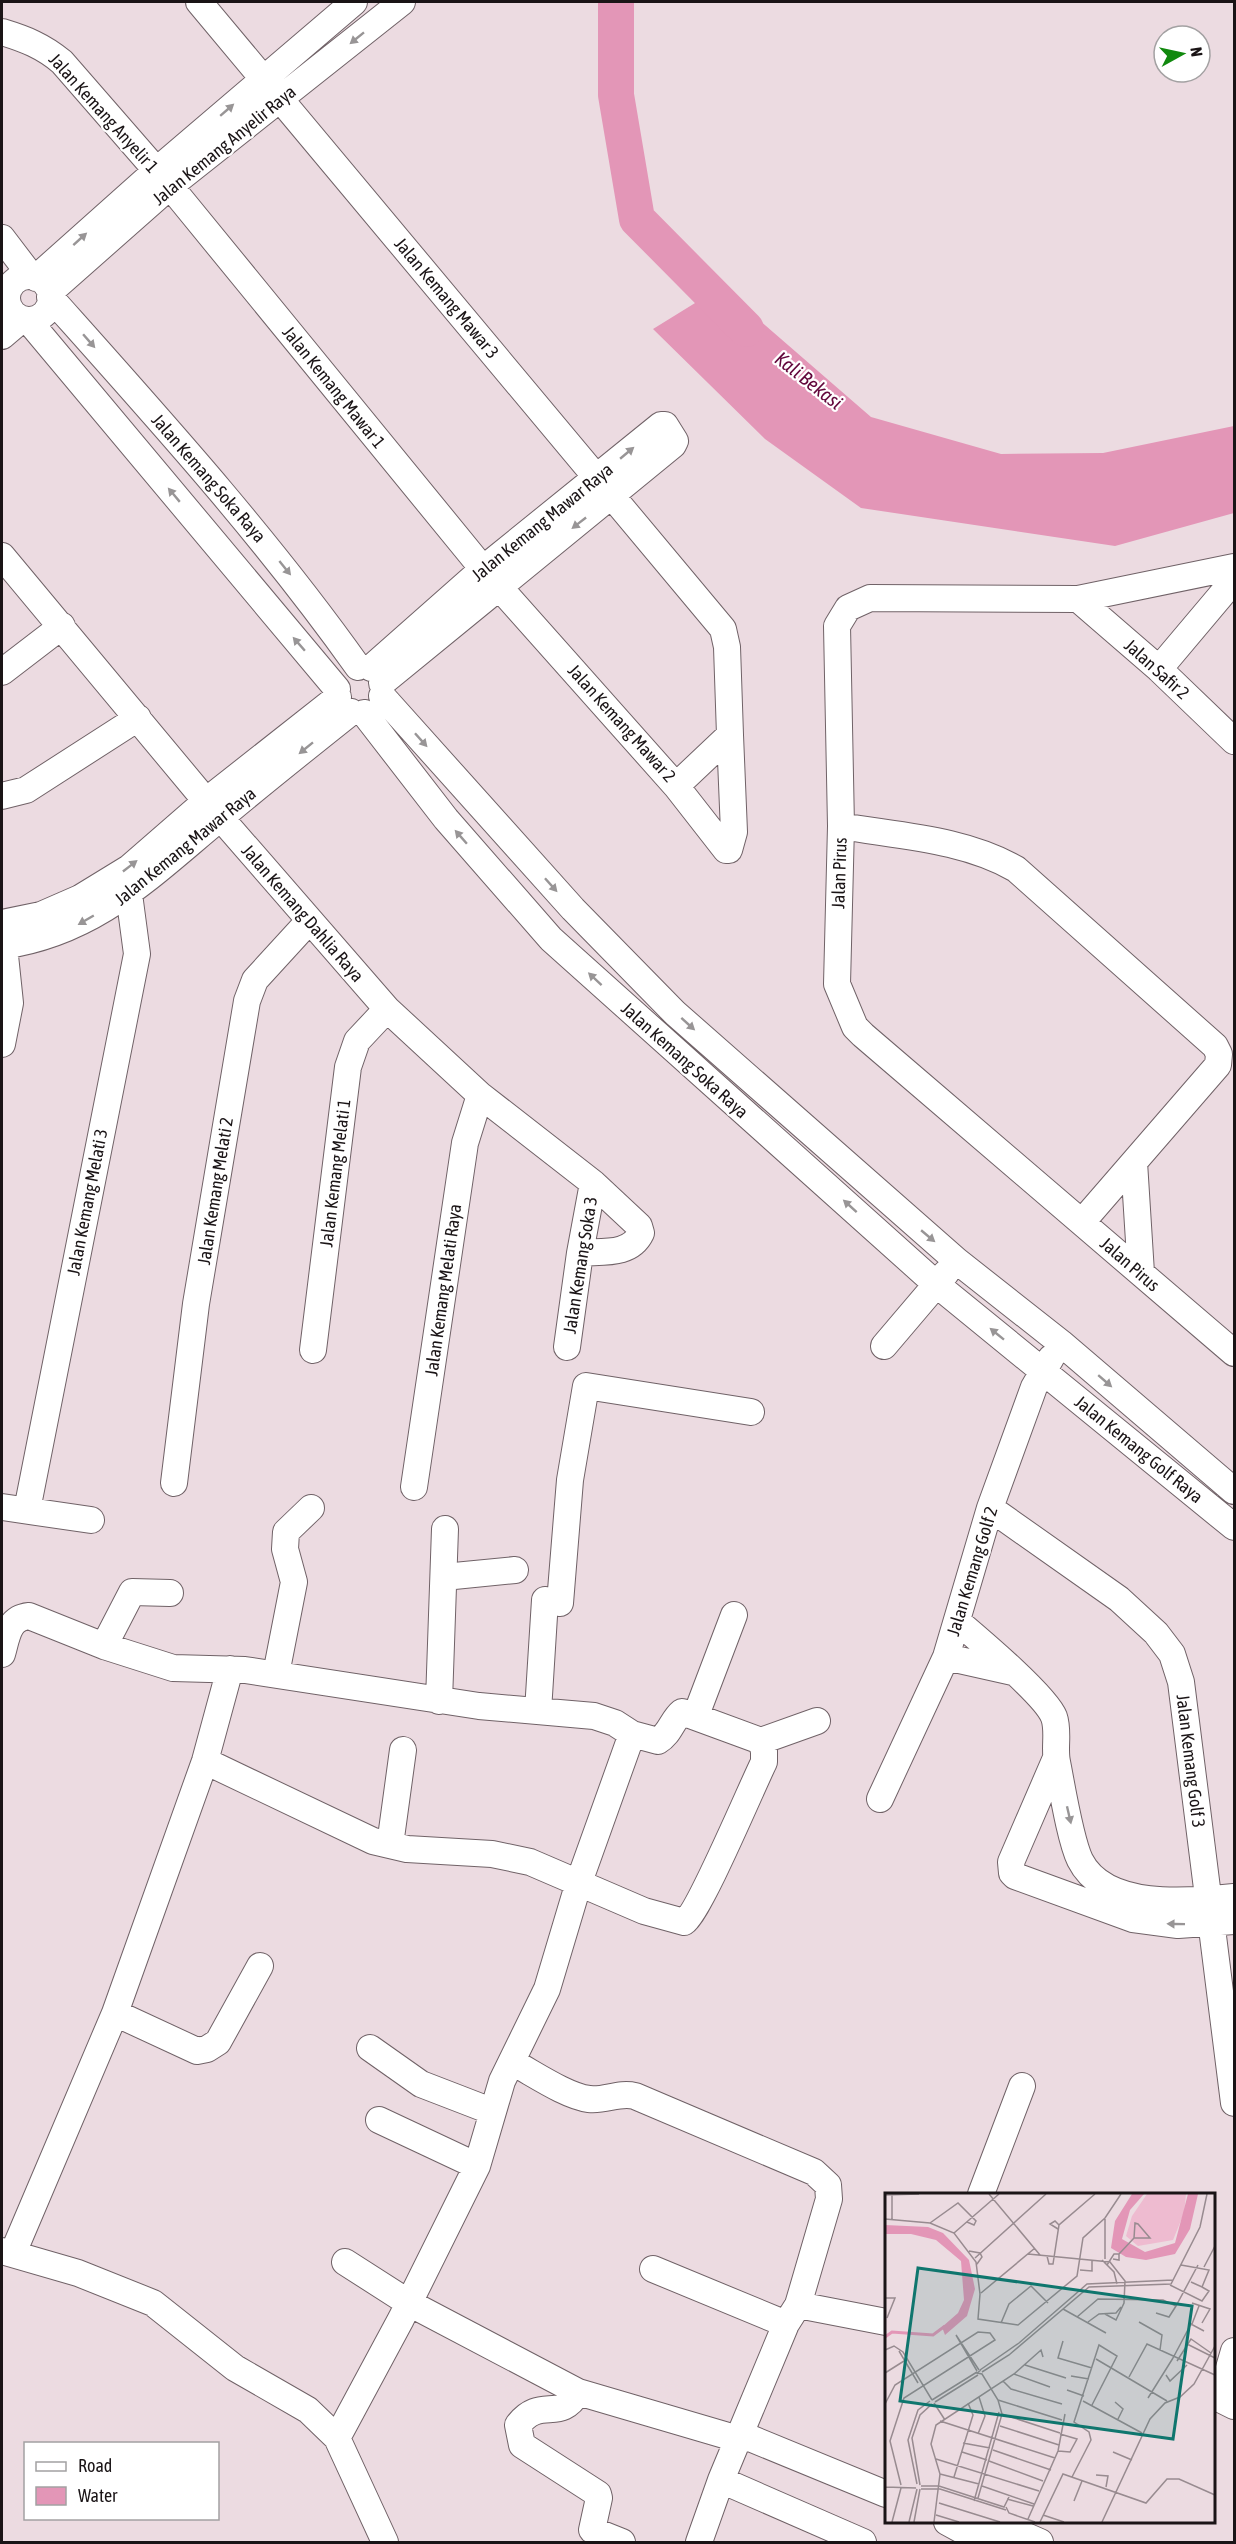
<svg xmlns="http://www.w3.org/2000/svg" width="1236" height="2544" viewBox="0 0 1236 2544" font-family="'Asap Condensed',sans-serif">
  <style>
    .water { fill: #e396b7 }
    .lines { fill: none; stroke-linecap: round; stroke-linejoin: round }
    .river { stroke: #e396b7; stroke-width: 36 }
    .minor-casing { stroke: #706267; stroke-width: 28 }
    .minor { stroke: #fff; stroke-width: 26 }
    .oneway { fill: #989596 }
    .labels { text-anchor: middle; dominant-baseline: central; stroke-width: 4.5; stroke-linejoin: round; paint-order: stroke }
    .street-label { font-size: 18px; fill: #1a1416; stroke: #fff }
    .water-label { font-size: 20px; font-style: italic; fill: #63073c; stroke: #fff }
    .inset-river { fill: none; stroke: #e396b7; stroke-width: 3 }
    .inset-road { fill: none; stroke: #988b90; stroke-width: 1.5 }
    .view { fill: #0f766e; fill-opacity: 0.15; stroke: #0f766e; stroke-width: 3 }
    .inset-edge { fill: none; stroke: #1a1416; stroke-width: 3 }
  </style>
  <rect width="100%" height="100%" fill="#ecdbe1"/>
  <path class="water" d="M721 287 871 417 1001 454 1103 453 1234 426V513L1115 546 861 508 765 439 653 329Z"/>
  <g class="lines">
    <path class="river" d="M616 2V95L637 219 746 329"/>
    <defs>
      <path id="minor" d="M2 32C25 39 43 46 62 62L170 186 483 569 676 786 730 735 727 647 723 629 199 2
        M2 238 31 276
        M7 298a22 22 0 1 1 44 0a22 22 0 1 1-44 0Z
        M36 278 156 171 354 2
        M50 292 170 186 402 2
        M50 297C157 417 265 536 358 667
        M28 320 337 689
        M2 336 22 319
        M2 556 206 801 387 1009 480 1095 593 1183 639 1226 641 1233C630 1256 602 1251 580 1253
        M1234 567 1078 599 870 598 848 608 837 626 841 826 837 984 855 1027 863 1035 1234 1353
        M1078 599 1159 669 1234 741
        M371 668 483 569 661 425H665L675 441 673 445 382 683
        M1159 669 1234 580
        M2 672 62 626
        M382 696 573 909 675 1013 957 1261 1061 1343 1234 1491
        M364 713 446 819 551 939 936 1284 1234 1527
        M676 786 726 850H729L734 832 730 735
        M2 796 26 790 138 718
        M841 826C899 836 964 839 1016 869L1215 1046 1219 1054 1218 1065 1082 1222
        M2 923 41 915 80 898 129 868 206 801 338 697
        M2 946C95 933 150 876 219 819 263 782 307 747 351 712
        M2 1044 10 1003 4 946
        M1134 1162 1141 1273
        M884 1346 946 1273
        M567 1347 580 1253 593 1183
        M313 1350 348 1067 357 1041 387 1009
        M174 1483 196 1304 247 1001 255 980 309 921
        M414 1487 465 1143 480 1095
        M2 1507 91 1520
        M990 1508 1119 1599 1156 1633 1172 1654 1181 1682 1234 2103
        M27 1510 137 954 129 894
        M444 1577 515 1570
        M957 1621C977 1638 1046 1696 1054 1717 1059 1731 1054 1748 1057 1762 1062 1787 1070 1839 1080 1860 1105 1910 1188 1902 1234 1897
        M104 1646 132 1592 170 1593
        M2 1654C7 1637 8 1618 29 1616L104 1646 173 1668 245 1670 479 1706 594 1716 615 1723 632 1734 658 1741C670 1734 672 1720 682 1712L761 1741 764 1751V1762C752 1786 699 1913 684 1922L644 1911 530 1862 492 1854 407 1849 373 1841 205 1761
        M946 1657 1013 1672
        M276 1674 294 1582 285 1549 286 1532 311 1508
        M439 1701 445 1529
        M538 1711 545 1600 560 1603 570 1480 586 1386 751 1412
        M696 1715 734 1615
        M761 1741 817 1721
        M1056 1758 1011 1862 1012 1873 1015 1876 1133 1919 1178 1925 1234 1921
        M880 1799 946 1657 990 1508 1034 1387 1051 1358
        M390 1845 403 1750
        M115 2013 197 2051 207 2049 218 2042 260 1966
        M370 2048 421 2084 491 2111
        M512 2062C533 2073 566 2096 589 2099 605 2101 619 2092 635 2096L814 2172 828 2185 829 2199 798 2305 786 2324 721 2480 699 2542
        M379 2120 477 2166
        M981 2194 1022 2086
        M2 2251 78 2273 153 2303 235 2368 308 2410 337 2438 385 2542
        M13 2253 115 2013 205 1761 230 1669
        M345 2262 409 2303 578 2392 738 2439
        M653 2269 786 2324
        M798 2305 886 2322
        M1234 2351 1220 2399 1234 2406
        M578 2392C560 2424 541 2395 518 2425L522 2445 598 2494 599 2498 592 2530 622 2542
        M740 2434 886 2494
        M337 2438 401 2319 477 2166 502 2081 547 1989 579 1882 632 1734
        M721 2480 863 2542
        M947 2522 969 2534 1017 2532 1040 2542"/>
    </defs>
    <use href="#minor" class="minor-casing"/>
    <use href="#minor" class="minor"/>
  </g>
  <defs><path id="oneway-solid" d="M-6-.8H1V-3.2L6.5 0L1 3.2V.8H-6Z" transform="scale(1.5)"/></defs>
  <g class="oneway">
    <use href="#oneway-solid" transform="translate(357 38) rotate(141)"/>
    <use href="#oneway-solid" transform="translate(227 110) rotate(-41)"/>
    <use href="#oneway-solid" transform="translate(80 239) rotate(-42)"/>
    <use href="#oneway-solid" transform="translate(89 341) rotate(49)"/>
    <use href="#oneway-solid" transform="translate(627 453) rotate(-40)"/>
    <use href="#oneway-solid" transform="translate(174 495) rotate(-130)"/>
    <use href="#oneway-solid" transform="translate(579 523) rotate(142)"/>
    <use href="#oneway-solid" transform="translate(285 568) rotate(51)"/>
    <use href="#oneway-solid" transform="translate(299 644) rotate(-131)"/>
    <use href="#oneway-solid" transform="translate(421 740) rotate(48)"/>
    <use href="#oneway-solid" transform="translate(306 748) rotate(141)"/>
    <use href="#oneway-solid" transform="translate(461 837) rotate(-131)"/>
    <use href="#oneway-solid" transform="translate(130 866) rotate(-38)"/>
    <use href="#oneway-solid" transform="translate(551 885) rotate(48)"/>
    <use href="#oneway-solid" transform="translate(86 920) rotate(150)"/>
    <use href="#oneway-solid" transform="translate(595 979) rotate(-137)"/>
    <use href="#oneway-solid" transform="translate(688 1024) rotate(42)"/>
    <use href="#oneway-solid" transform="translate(850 1206) rotate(-138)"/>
    <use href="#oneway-solid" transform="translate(928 1236) rotate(40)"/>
    <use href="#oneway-solid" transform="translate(997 1334) rotate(-141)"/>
    <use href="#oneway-solid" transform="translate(1105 1381) rotate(41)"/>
    <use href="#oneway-solid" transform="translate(1069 1815) rotate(77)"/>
    <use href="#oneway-solid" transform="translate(1176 1924) rotate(-179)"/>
  </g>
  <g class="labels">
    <g class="street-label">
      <text transform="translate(104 113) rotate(48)">Jalan Kemang Anyelir 1</text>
      <text transform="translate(224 145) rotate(-39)">Jalan Kemang Anyelir Raya</text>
      <text transform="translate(447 298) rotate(50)">Jalan Kemang Mawar 3</text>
      <text transform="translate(334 387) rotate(51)">Jalan Kemang Mawar 1</text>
      <text transform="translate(209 478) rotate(49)">Jalan Kemang Soka Raya</text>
      <text transform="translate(542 522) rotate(-39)">Jalan Kemang Mawar Raya</text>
      <text transform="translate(1157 669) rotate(42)">Jalan Safir 2</text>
      <text transform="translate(622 723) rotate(48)">Jalan Kemang Mawar 2</text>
      <text transform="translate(185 846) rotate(-39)">Jalan Kemang Mawar Raya</text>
      <text transform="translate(839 873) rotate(-88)">Jalan Pirus</text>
      <text transform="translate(303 913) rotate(49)">Jalan Kemang Dahlia Raya</text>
      <text transform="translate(685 1060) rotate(42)">Jalan Kemang Soka Raya</text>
      <text transform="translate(335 1173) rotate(-83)">Jalan Kemang Melati 1</text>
      <text transform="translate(215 1191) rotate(-81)">Jalan Kemang Melati 2</text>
      <text transform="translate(87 1202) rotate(-79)">Jalan Kemang Melati 3</text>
      <text transform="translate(1130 1264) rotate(41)">Jalan Pirus</text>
      <text transform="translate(580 1265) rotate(-81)">Jalan Kemang Soka 3</text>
      <text transform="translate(443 1290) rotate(-82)">Jalan Kemang Melati Raya</text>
      <text transform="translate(1139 1449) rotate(39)">Jalan Kemang Golf Raya</text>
      <text transform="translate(972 1571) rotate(-73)">Jalan Kemang Golf 2</text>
      <text transform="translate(1191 1761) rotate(83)">Jalan Kemang Golf 3</text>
    </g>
    <g class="water-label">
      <text transform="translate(809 380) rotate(38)">Kali Bekasi</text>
    </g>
  </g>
  <g transform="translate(885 2193)">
    <rect width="330" height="330" fill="#ecdbe1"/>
    <path d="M262 1H301L299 20 288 47 253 53 241 43 247 23Z" fill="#eebbd0"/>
    <path d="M247 1H259L245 17 237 46 260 59 290 50 303 1H313L305 36 290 61 261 67 241 64 226 55 230 28ZM0 32 43 34 58 40 84 67 90 96 82 123 60 142 57 134 73 120 79 107 76 68 51 47 26 41H0Z" fill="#e396b7"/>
    <path class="inset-river" d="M0 144 7 139 48 142 60 133"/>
    <path class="inset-road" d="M104 1 155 62M0 2 34 1M0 26 45 30 69 40 91 69 95 101 93 126 133 132 192 83 198 45 220 25 236 1M7 26V2M45 30 73 10 91 28 89 32 82 29M250 30 253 31 265 45H249ZM173 36 165 31 170 28 174 32M69 40 114 1M84 58 95 60 97 64 92 71M143 61 225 69 240 88 239 110 231 127 220 121M234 61 249 45M162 63 164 71H168L174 32 210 1M90 65 161 1M220 66V26M217 67 229 79 232 91M222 72 229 61H234V67L228 66M296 72 324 77 317 94 306 89M319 74 330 53M195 77 207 78V67M285 92 317 108 324 98 317 94M96 100 150 55M0 105H10L2 125M307 110 325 116 317 130M178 116 221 140M271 120 284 124 291 113M192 124 213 106 278 107 291 113 313 72M203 129 214 121 231 120 236 114M254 129 277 142 275 157M116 130 124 111 146 93 163 110M307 131 314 113M178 148 173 165 207 175M302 151 330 165M0 157 9 153 18 159 47 207M14 158 33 190M288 165 306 131 319 138M211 166 282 208M292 168 306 146 326 160M140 172 181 185M95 177 134 150 202 91 288 87M92 178 71 142 94 177M97 179 124 162 204 94 286 91 315 34 322 1M0 180 19 168M129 181 165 194M281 182 285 188 302 172M186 183 204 186M244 184 262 151 330 182M118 188 126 196 177 211M182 197 199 203M263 205 288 165M47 207 92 179M113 207 177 227M198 208 257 240M50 209 93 182M230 209 238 216 233 226M49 210 60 227M0 211 10 192 93 139 105 140 110 147 19 205 5 248 16 292M117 221 175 240M55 228 170 265M115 233 174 252M93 241 100 223 94 204M78 250 105 255M108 257 166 277M173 258 185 259 192 246 175 241M77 259 102 267M228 259 247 267M51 266 154 298M104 268 158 288M55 281 94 291M211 282 223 283 221 294M69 284 88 222 83 210M187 284 206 247 204 239 189 229 214 152 232 163 207 212M0 290V311M32 291 23 247 33 217 45 208M35 292 27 245 35 222 47 211M36 293H54L119 314 124 304M97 293 149 311M0 294 31 295M36 296H55L121 317M93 305 117 221 113 207 97 181 92 180 96 177M122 306 148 313M89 308 114 219M189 308 197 288M54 310 115 329M121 314 124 320 150 329M51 322 74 329M158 322 179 329M143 326 173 258 180 221M7 329 16 295M24 329 32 296M29 329 35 296M49 329 55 281 46 251 51 232 129 181 156 157 158 164M155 329 178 281 261 310 282 286H294L330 302M217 329 265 226 280 210 295 204 309 191 330 153"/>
    <path class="view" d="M33 75 307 113 288 246 15 208Z"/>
    <rect width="330" height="330" class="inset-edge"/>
  </g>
  <rect width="1236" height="2544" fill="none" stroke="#1a1416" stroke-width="6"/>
  <rect x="24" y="2442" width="195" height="78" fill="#ffffff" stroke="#a3a1a2" stroke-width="1.5"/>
  <rect x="36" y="2462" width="30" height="9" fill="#ffffff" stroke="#a3a1a2" stroke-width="1.5"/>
  <text x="78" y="2472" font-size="18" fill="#1a1416">Road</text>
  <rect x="36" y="2487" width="30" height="18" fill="#e396b7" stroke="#a3a1a2" stroke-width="1.5"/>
  <text x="78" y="2502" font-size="18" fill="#1a1416">Water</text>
  <g transform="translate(1182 54) rotate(82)"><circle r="28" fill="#ffffff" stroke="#a3a1a2" stroke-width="1.5"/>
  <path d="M0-4.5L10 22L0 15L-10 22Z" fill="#11890e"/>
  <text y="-9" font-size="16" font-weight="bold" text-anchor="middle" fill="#1a1416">N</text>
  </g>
</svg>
